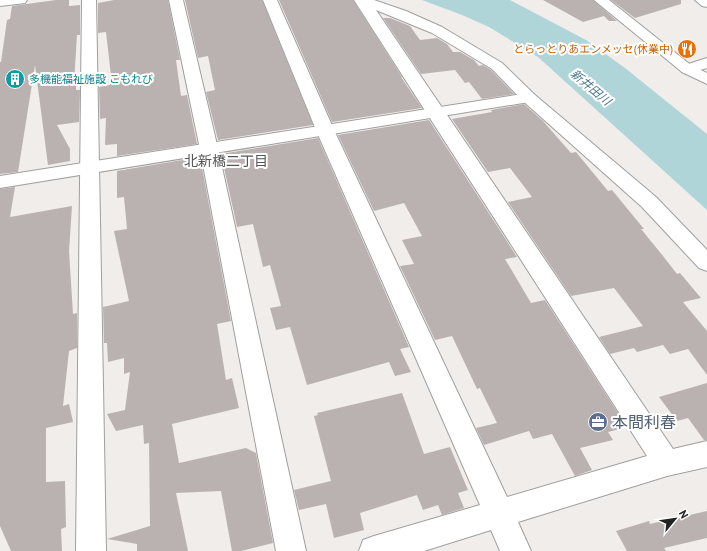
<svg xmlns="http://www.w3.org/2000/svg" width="707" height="551" viewBox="0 0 707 551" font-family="'PT Sans','Noto Sans JP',sans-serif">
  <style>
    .water { fill: #b0d5d8 }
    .building { fill: #bab2b0 }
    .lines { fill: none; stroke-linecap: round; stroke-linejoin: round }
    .minor-casing { stroke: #9f9f9f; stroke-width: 2 }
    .tertiary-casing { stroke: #9f9f9f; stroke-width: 2 }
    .minor { fill: #fff; fill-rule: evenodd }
    .tertiary { fill: #fff; fill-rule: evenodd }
    .labels { text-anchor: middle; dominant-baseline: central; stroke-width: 4; stroke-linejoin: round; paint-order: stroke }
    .far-food-label { font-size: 11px; fill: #c56008; stroke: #fff; text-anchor: end }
    .far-culture-label { font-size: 11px; fill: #0d838f; stroke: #fff; text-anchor: start }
    .far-water-label { font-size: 12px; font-style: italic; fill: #4e7a90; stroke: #fff }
    .neighbourhood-label { font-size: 14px; fill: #555; stroke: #fff }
    .near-service-label { font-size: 16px; fill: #4e5e75; stroke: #fff; text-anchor: start }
  </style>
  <rect width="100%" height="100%" fill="#f1edea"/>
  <path class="water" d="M422 0H510L586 40 625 68 707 134V210L538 57 489 27 462 15Z"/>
  <path class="building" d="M56 0H69V6L80 5V35H77L74 83H76V90H80L79 122 57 125 70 149V161L48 165 35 65 18 172 0 174V62H1L7 20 10 19 12 6Z
    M114 0H168L180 60H176L181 96 187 95 197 144 117 156V144L105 145 106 118 100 119 99 87 110 85V77L111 76 106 32 98 33V3Z
    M185 0H262L313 125 218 140 206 92 215 90 208 56 198 58Z
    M279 0H353L402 77H401L422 108 332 122Z
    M543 0H593L617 21H609L604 16 583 22Z
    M611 0H681V4L635 18Z
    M383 18H390L410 26 420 40 437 38 447 44 453 52H460L474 60 479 66 483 65 491 70 514 94 482 99 469 82 465 83 455 70 421 74Z
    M524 104 543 121 571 153 576 152 608 191 612 190 644 229H641L663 256 677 274 680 273 701 298 683 302 707 331V375L688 349 670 354 663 345 637 352 634 348 610 354 599 337 643 326 614 288 571 296 508 202 532 197 510 168 488 172 452 119 492 112 491 110Z
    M429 120 517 257 505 259 531 303 545 300 627 427 608 432 613 440 580 448 592 470 575 476 552 434 533 439 529 431 484 445 476 428 497 423 480 388 477 389 452 336 435 340 400 266 414 264 402 240 422 236 404 203 374 211 338 135Z
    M318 138 409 347 400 349 411 372 395 376 389 362 307 385 290 327 276 330 270 308 281 306 270 265 263 267 253 224 237 227 221 154Z
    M200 157 231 321 217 324 226 380 232 378 239 408 172 424 179 463 246 448 256 453 273 543 241 551H232L221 491 176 493 188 551H137V544L107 539 150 526 149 443 144 444 143 425 116 431 107 414 125 410 130 372 124 374V358L108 362 107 343H104L103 307 129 301 114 231 127 229 124 197 117 198V171Z
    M15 187 10 217 72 206 69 251 73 314 77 313V348L69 351 63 406 69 404 73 422 46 428V482L65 481 66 527 61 529 62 551H11L0 526V189Z
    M707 383V440H704L688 418 677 421 659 397Z
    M402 393 424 454 450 447 468 490 458 493 464 508 442 515 438 505 423 510 417 495 360 513 364 530 334 538 326 504 299 510 294 490 331 481 314 416 318 415 317 413Z
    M707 511V538L664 548 666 551H627L616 531 649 521 650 524Z"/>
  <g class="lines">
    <defs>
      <path id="minor" d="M0 0H27L25 3 0 6Z
        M82 0H96L106 551H76Z
        M169 0H183L218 149 306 551H276L200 149Z
        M263 0H277L334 130 507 497 647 456 354 0H374L406 11 442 27 502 63 535 95 656 197 707 250V271L699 268 642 207 523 101 492 69 432 33 376 10 673 449 707 441V467L667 476 518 522 531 551H500L491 530 424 551H359L363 540 374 536 480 505 316 130Z
        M695 0H707V7L702 6Z
        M707 58V68L687 74 682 72 679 69 682 66Z"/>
      <path id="tertiary" d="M594 0H609L692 66 707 73V84L682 72Z
        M529 93 535 95 537 98 535 101 0 188V176Z"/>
    </defs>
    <use href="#minor" class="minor-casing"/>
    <use href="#tertiary" class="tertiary-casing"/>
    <use href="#minor" class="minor"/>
    <use href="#tertiary" class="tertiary"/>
  </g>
  <defs>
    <symbol id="restaurant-disc" viewBox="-11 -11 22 22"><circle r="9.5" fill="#e8710a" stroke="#fff"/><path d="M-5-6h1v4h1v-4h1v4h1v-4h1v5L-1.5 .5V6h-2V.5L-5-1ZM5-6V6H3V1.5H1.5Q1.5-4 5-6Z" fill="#fff"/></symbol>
    <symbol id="building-disc" viewBox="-11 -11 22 22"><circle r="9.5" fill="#0f9aa8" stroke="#fff"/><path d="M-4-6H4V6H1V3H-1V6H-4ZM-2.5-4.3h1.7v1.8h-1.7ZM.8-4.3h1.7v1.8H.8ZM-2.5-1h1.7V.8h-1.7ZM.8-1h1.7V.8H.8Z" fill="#fff"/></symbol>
    <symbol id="office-disc" viewBox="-11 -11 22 22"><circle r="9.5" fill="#5c6f8a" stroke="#fff"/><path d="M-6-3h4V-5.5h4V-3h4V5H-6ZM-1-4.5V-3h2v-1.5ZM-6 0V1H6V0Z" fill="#fff"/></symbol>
  </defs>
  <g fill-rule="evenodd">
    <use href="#restaurant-disc" x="676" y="38" width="22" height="22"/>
    <use href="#building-disc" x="4" y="68" width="22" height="22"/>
    <use href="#office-disc" x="587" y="411" width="22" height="22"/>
  </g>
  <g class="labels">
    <g class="far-food-label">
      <text x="673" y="49">とらっとりあエンメッセ(休業中)</text>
    </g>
    <g class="far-culture-label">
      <text x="29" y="79">多機能福祉施設 こもれび</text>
    </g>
    <g class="far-water-label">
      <text transform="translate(591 87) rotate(40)">新井田川</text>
    </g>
    <g class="neighbourhood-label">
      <text x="226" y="161">北新橋二丁目</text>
    </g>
    <g class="near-service-label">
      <text x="612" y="422">本間利春</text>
    </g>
  </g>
  <g transform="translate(675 519) rotate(61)" stroke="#ffffff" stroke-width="3" paint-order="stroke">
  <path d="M0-3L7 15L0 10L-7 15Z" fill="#222222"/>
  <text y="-6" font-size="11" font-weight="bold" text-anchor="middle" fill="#222222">N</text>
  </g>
</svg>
